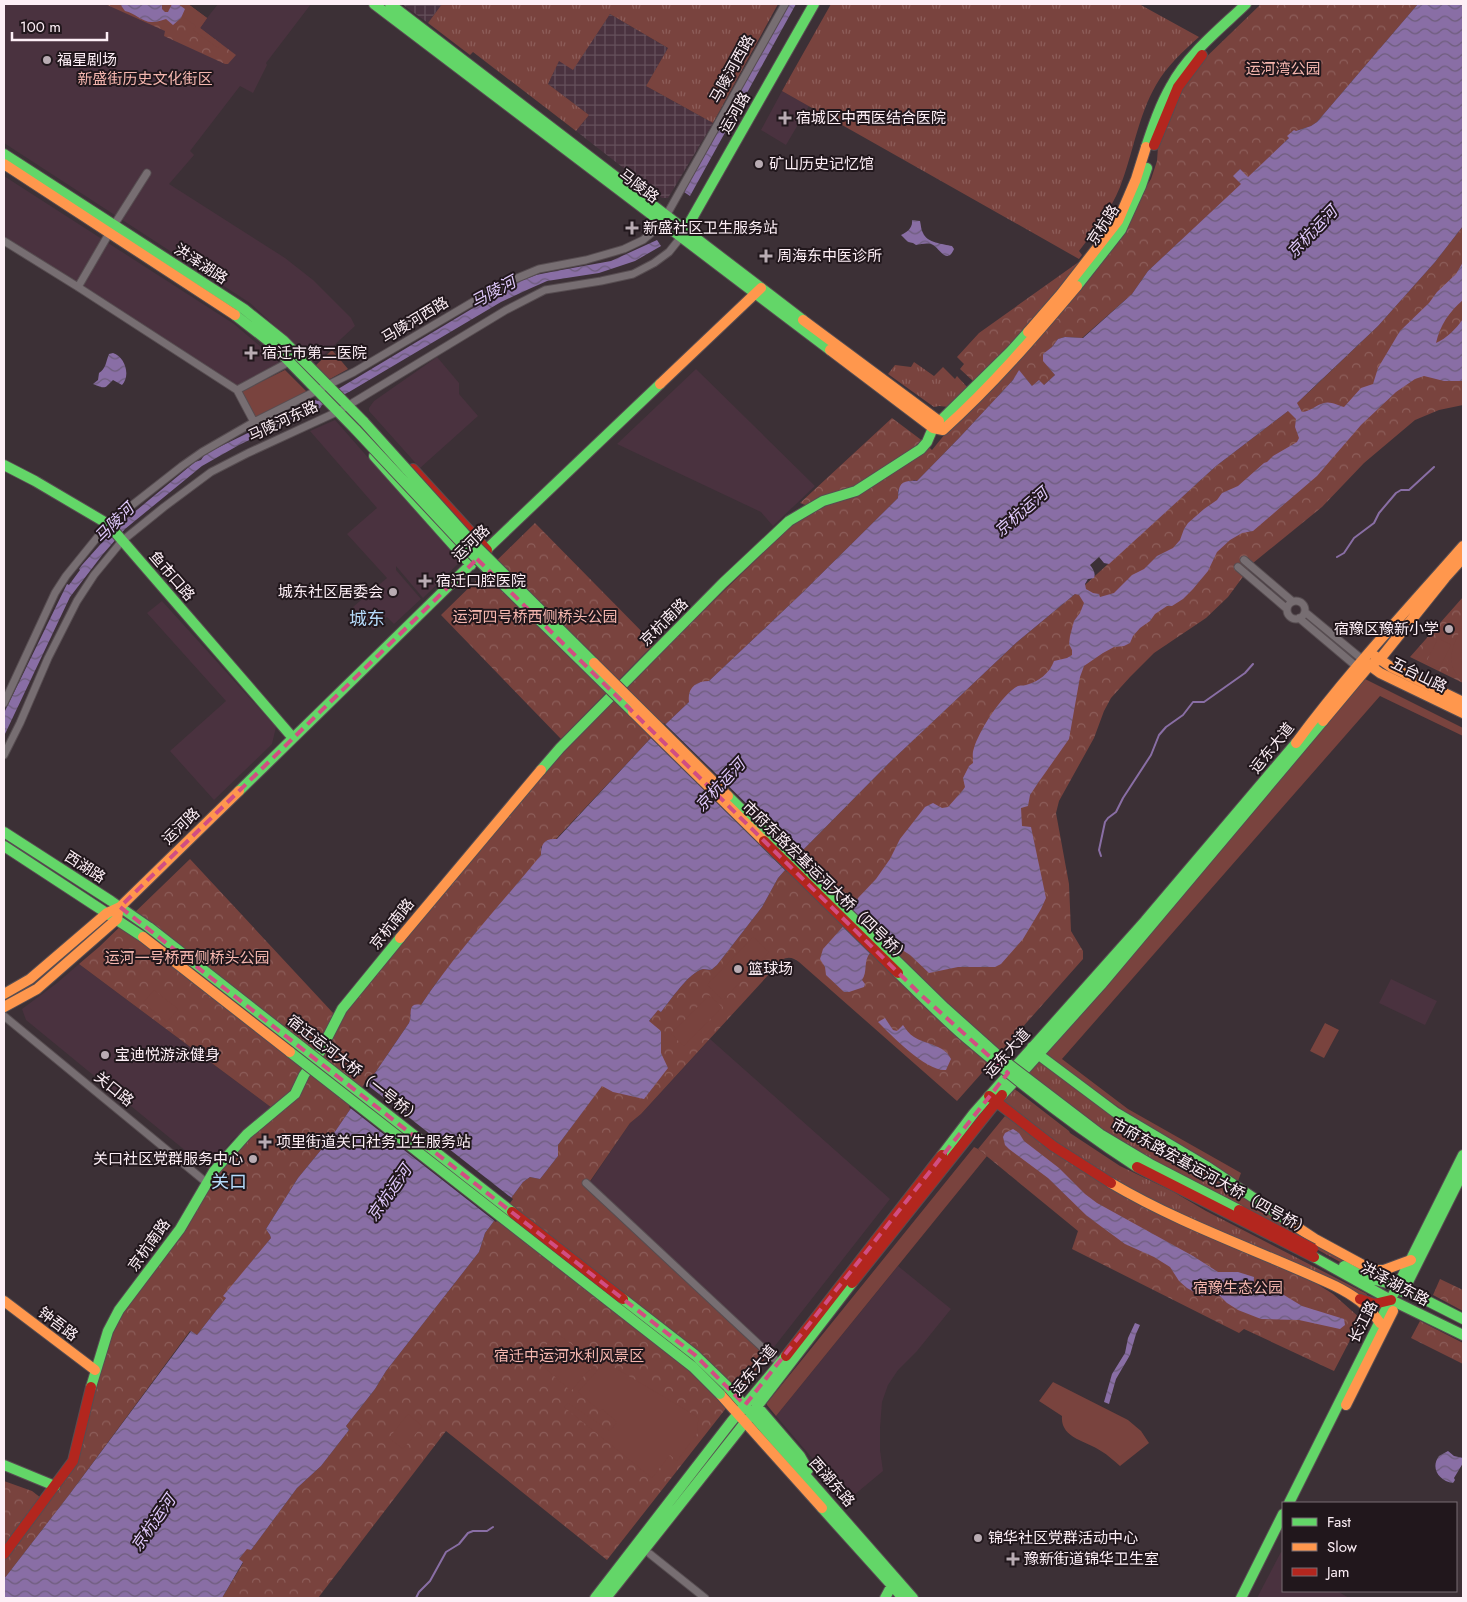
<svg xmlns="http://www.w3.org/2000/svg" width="1467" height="1602" viewBox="0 0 1467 1602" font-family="Jost,'Noto Sans SC',sans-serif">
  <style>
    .built { fill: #4a323f }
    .industrial { fill: url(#industrial-grid) }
    .grass { fill: url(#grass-tufts) }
    .park { fill: url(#park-crowns) }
    .garden { fill: #79433e }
    .water { fill: url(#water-waves); fill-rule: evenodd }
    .pier { fill: #3c3036 }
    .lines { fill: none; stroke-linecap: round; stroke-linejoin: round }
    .stream { stroke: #896ea5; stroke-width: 2 }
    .street-casing { stroke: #574d51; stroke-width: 9 }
    .fast-casing { stroke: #574d51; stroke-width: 12 }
    .slow-casing { stroke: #574d51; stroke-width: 12 }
    .jam-casing { stroke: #574d51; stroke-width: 12 }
    .street { stroke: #776e72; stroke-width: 7 }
    .fast { stroke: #63d668; stroke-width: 10 }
    .slow { stroke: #ff974d; stroke-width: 10 }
    .jam { stroke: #b3261e; stroke-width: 10 }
    .fast-bridge-casing { stroke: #574d51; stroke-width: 12; stroke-linecap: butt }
    .slow-bridge-casing { stroke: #574d51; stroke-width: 12; stroke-linecap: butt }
    .jam-bridge-casing { stroke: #574d51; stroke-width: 12; stroke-linecap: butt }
    .fast-bridge { stroke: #63d668; stroke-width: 10 }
    .slow-bridge { stroke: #ff974d; stroke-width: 10 }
    .jam-bridge { stroke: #b3261e; stroke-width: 10 }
    .marked { fill: none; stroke: #d14e82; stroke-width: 4; stroke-dasharray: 10 6; stroke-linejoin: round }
    .poi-dot { fill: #b9acb3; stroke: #21171c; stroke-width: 2 }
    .labels { text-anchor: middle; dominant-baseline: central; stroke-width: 4; stroke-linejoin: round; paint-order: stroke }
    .poi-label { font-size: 15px; fill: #fdeff6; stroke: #21171c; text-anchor: start }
    .street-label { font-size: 15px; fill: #fdeff6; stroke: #21171c }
    .park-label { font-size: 15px; fill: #f6b7af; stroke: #21171c }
    .water-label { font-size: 16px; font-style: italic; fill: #e1cafd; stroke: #21171c }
    .quarter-label { font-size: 18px; fill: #b4dafa; stroke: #21171c }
  </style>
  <defs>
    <pattern id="industrial-grid" width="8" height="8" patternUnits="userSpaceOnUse" patternTransform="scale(1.25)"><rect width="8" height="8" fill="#4a323f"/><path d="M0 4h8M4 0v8" fill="none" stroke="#65505b"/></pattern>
    <pattern id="grass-tufts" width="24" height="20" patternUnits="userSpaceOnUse" patternTransform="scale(1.25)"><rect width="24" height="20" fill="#79433e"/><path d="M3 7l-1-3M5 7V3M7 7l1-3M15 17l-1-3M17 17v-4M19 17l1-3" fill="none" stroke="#8d5e5a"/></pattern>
    <pattern id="park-crowns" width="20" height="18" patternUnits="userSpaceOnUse" patternTransform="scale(1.25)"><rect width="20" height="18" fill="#79433e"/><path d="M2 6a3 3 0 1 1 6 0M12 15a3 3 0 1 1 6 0" fill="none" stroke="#8d5e5a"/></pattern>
    <pattern id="water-waves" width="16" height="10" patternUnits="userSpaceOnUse" patternTransform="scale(1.25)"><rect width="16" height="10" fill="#896ea5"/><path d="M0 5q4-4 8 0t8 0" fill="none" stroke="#6e5d7c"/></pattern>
  </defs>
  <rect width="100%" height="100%" fill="#3c3036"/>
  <path class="built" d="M4 4H188L207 18 218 4H311L266 63 267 65 253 93 240 86 190 151 194 155 169 184 285 258 313 280 351 318 355 326 315 363 250 303 4 143Z
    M782 91 809 106 786 145 761 130Z
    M4 176 234 324 281 364 235 388 4 239Z
    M437 357 459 383V394L478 416 420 468 369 411V408L374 401Z
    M696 369 815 486 773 526 761 512 617 444Z
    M335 420 460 562 423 598 396 566V570L421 599 394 624 387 617 373 630 353 607 387 578 347 534 377 508 310 431Z
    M162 601 276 727 272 744 214 800 170 751 226 701 147 613Z
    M79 964 272 1108 232 1140 209 1170 26 1020 22 1009 57 983Z
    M1391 979 1437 1001 1425 1025 1379 1003Z
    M710 1039 890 1199 767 1356 586 1188 630 1123 641 1114Z
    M898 1266 951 1309 917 1351 898 1370 888 1385 882 1402 880 1428V1450L883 1471 848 1500 776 1416Z
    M1281 1552 1283 1553V1591H1337L1349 1598H1257Z"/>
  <path class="industrial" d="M402 4H442L428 23Z
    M610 14 668 48 646 86 713 123 668 198H662L576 131 589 115 548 84 559 60 573 69Z"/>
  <path class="grass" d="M442 4H778L713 123 646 86 668 48 610 14 573 70 559 61 548 84 589 115 576 131 473 52 470 55 428 23Z
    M831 4H1139L1199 37C1182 52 1167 66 1156 85 1138 116 1133 154 1120 187 1110 212 1095 230 1079 251L1082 255 1079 259 782 91Z
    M914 362 934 376 943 367 955 379 957 376 968 388 949 407 939 406 934 407 888 374 895 365 911 367Z
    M1039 1060 1214 1175 1277 1220 1301 1235 1363 1269 1366 1276 1136 1151 1082 1116 1025 1071Z
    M1012 1087 1069 1131 1070 1133 1120 1166 1172 1191 1206 1211 1367 1294 1366 1297 1186 1220 1099 1173 1000 1100Z"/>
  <path class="park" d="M105 4H188L207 18 200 28 236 55 228 64H225L164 36 165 31Z
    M1261 4H1418L1317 122 1311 126 1296 131 1242 184 1148 271 1132 294 1082 338 1065 337 1058 339 1052 347 1044 354 1043 360 1055 375 1044 385 1032 386 1019 371 1013 380 960 437 917 481 914 480 898 490V498L801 594 709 681H707L689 702 649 740 556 839H553L541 847 542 855 469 941 434 986 421 1005 410 1015 411 1019 409 1023 330 1139 298 1178 266 1229 270 1235 271 1238 224 1296 226 1298 197 1335 190 1331 69 1495 4 1579V1561L76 1461 106 1345 113 1326 212 1180 249 1136 302 1091 308 1075 344 1011 531 790 567 748 663 650 797 520 808 506 800 503 892 418 920 439 932 450 945 434 1121 235 1136 209 1144 190 1151 179 1157 161 1158 147 1184 82 1199 64Z
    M1463 226V405L1439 410 1415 420 1364 463 1322 507 1253 563 1228 597 1206 618 1154 653 1130 677 1111 698 1104 711 1094 738 1059 801 1056 813 1069 884 1071 931 1083 951V959L957 1101 799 962C794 958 788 956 782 960L641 1114 630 1123 586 1187 767 1356 607 1560 446 1431 318 1598H222L243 1563 239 1559 247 1548 251 1550 297 1488 321 1466 349 1430 346 1426 375 1389 386 1371 479 1252 485 1233 523 1182 530 1177 540 1179 558 1156V1145L658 1009 661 1012C670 1001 689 972 703 969 706 969 709 970 711 970L717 965 762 907 778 878 801 852 889 763 1017 642 1075 594 1216 466 1288 411 1310 391 1378 326 1435 262Z
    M1080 261V265L1014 345 973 381 960 369 964 364 957 357 979 333Z
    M332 350 348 369 328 380 314 367Z
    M535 523 654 644 561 739 441 615Z
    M1463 597V683L1410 657Z
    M190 859 334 1014 329 1027 290 1093 272 1108 79 964 99 947Z
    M1005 1116 1066 1159 1303 1275 1333 1294 1361 1319 1334 1371 1244 1329 1239 1333 1072 1249 1078 1231 978 1149Z
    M1440 1279 1463 1290V1311L1433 1295Z
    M1420 1321 1463 1343V1364L1411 1338Z
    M4 1481 32 1491 41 1498 4 1548Z"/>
  <path class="garden" d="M176 4H188L207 18 200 28 221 44 218 48 193 30 196 26 182 16 184 11 181 6Z
    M285 370 308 393 255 419 240 392Z
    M1463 624V647L1460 655 1463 669V682C1443 662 1453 646 1463 624Z
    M1438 638 1451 645 1439 669 1426 663Z
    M1361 677 1463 728V736L1380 696 1062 1059 1128 1109 1241 1173 1238 1181 1128 1114 1046 1056 1045 1051Z
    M753 937 769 952 723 1000 707 985Z
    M154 990 178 1009 167 1022 143 1003Z
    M709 995 722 1007 684 1046 671 1034Z
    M1325 1023 1339 1030 1324 1058 1310 1051Z
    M974 1147 978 1149 987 1156 776 1416 767 1405V1403Z
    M556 1333 596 1362 571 1391 535 1359Z
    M605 1362 696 1416 699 1420 697 1424 698 1432 677 1461 670 1455 652 1478 564 1407 568 1403 610 1431 617 1422 602 1409 600 1411 578 1392Z
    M1053 1382 1128 1420 1141 1431 1149 1443 1120 1466C1114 1461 1108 1455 1101 1451 1086 1441 1060 1438 1062 1416L1039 1401Z
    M408 1414 422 1426 403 1449 389 1438Z"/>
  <path class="water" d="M120 4H162V9L165 12H168L172 4H178L185 9 181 18 173 25 166 19C162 20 157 22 153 22 143 23 135 13 125 11Z
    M789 4H796L690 196 684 192Z
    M1418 4H1463V226L1435 262 1378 326 1297 403 1302 412C1311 411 1316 405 1324 403 1330 401 1338 405 1344 407L1361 388 1373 384 1378 368 1400 331 1429 303 1437 292 1456 274 1463 262V300C1449 312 1440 325 1436 343 1447 338 1455 330 1463 319V381H1444L1424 376 1415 379 1396 392 1361 425 1317 476 1253 531 1242 533 1230 540 1217 552 1208 571 1193 589 1183 599 1172 606H1167L1155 614 1150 621 1140 628 1133 636 1130 643 1124 646 1114 647 1103 653 1084 666 1080 677 1069 739 1038 783 1030 795 1028 806 1021 808 1022 826 1031 827 1046 898 1041 909 1023 939 1001 964 995 967H958L929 973 910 955 899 948 883 944C879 946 873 949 870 953 863 961 868 972 862 980L865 984 864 987 849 992H844L826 975 825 967 820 959 823 949 849 920 858 898 876 879 890 859 900 839 925 807 933 803 942 808 948 807 963 790 965 787 963 778 969 766 973 763C973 758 972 753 974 748 979 731 1002 694 1018 686 1022 685 1022 686 1026 685 1038 682 1050 673 1054 661L1067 658 1072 655V650L1069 644 1070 636 1074 621 1080 613 1084 603 1079 595 1075 594 1017 642 941 714 889 763 801 852 778 878 762 907 717 965 711 970C709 970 706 969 703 969 689 972 670 1001 661 1012L658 1010 649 1021 661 1031V1053L668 1068 644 1099 613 1092 602 1086 558 1145V1156L540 1179 530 1177 523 1182 485 1233 479 1252 386 1371 375 1389 346 1426 349 1430 321 1466 297 1488 251 1550 247 1549 239 1559 243 1562 222 1598H4V1579L69 1495 191 1331 197 1335 226 1298 223 1296 271 1238 270 1235 266 1229 298 1178 330 1139 409 1023C413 1015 406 1002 421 1005 457 951 501 904 541 855 541 844 544 838 557 839L649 740 689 702C687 688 696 681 709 681L801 594 898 498C898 484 902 480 917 481L960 437 1013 380 1019 370 1032 386 1039 380 1044 385 1055 375 1043 361V354L1052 347 1058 339 1065 337 1083 338 1132 294 1148 271 1241 184 1233 176 1240 169 1248 177 1289 138 1287 136 1294 130 1296 131 1311 126 1317 122ZM1288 411 1296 419 1295 427 1299 438 1297 442 1273 456 1267 462 1264 463 1238 486 1222 493 1217 500 1204 509 1188 523 1184 529 1180 540 1173 548 1157 556 1144 569 1132 575 1114 593 1100 597 1099 594 1093 593 1086 589 1085 584 1088 579 1094 578C1096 573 1093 569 1090 565L1099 557 1104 563 1109 564 1216 466Z
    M912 220 920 221C921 225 921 230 923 233 927 243 943 244 952 246L954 249C947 265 940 249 933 245 928 242 922 244 916 245L913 243 908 242 901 235C907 232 913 228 912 220Z
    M657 240 661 246 635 261 599 273 547 281 529 289 501 302 349 392 322 405 320 408 290 420 239 445 202 466 125 529 103 554 70 597 4 736V713L67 584 69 585 80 570 79 569 82 565 115 528 195 462 201 460 205 454 315 400 318 401 515 283 536 275 556 271 611 261Z
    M113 353C125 357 131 375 122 385L113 380C104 389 106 389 93 384L98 380 99 373C106 369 106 361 109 354Z
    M885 1018 893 1030 897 1031 903 1025C906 1029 909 1034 914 1037 925 1044 945 1045 951 1059L946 1070C927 1072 892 1036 878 1022Z
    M1013 1129 1019 1133 1024 1141 1059 1168 1085 1194 1097 1203 1193 1256 1218 1272H1238L1254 1277C1253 1284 1256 1289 1264 1289L1269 1286 1302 1306 1344 1319 1345 1325 1340 1329 1299 1320 1261 1319 1238 1310 1227 1303 1220 1296 1206 1290 1202 1291 1201 1293 1203 1297 1187 1288 1179 1281 1170 1267 1154 1257 1125 1244 1087 1216 1048 1178 1009 1149 1005 1145 1003 1137 1005 1133Z
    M1135 1323 1140 1325 1136 1334 1130 1355 1116 1379 1109 1404 1104 1402 1112 1374 1125 1353 1128 1338Z
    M1448 1451 1454 1456 1463 1458V1463L1454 1478 1455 1480 1453 1483C1439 1481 1430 1468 1439 1456Z"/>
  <path class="pier" d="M664 723 800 856 787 872 649 736Z
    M365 1083 513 1199 496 1222 349 1107Z"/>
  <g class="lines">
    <path class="stream" d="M1337 557 1344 553 1354 538 1374 523 1379 513 1396 493 1401 490H1409L1434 467
      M1101 856 1099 850 1105 822 1108 818 1116 812 1123 798 1151 755 1159 735 1166 727 1183 715 1193 702H1204L1245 673 1253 664
      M416 1598 419 1592 430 1581 446 1552 459 1544 468 1533 473 1531H487L493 1527"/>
    <defs>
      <path id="street" d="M4 241 78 287 237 390 254 422
        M78 287 114 225 147 173
        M237 390 289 362
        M1244 560 1292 601
        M1238 567 1287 609
        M1287 610a9 9 0 1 1 18 0a9 9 0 1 1-18 0Z
        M1305 612 1363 660
        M1299 618 1357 667
        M4 703 55 593 66 576 108 524 182 466 202 452 254 422 354 372 503 284 539 269 586 260 624 249 643 240 655 230 666 216 785 4
        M4 755 20 723 48 658 77 601 94 575 122 541 164 507 211 472 248 453 339 411 506 310 545 290 601 281 633 274 654 263 669 252 681 237
        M4 1016 207 1183
        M586 1183 780 1364
        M650 1554 705 1598"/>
      <path id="fast" d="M374 4 830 350
        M390 4 803 320
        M1146 147C1153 126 1160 105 1171 86 1188 54 1220 29 1246 4
        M4 154 244 309 284 341 364 422
        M682 236 814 4
        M1077 286 1121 230 1141 186 1147 168
        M235 315 271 343 356 430
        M374 456 471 565
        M4 465 35 481 108 524 293 738
        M541 770 560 748 723 583 789 521 823 501 856 491 921 449 927 442 933 428 1011 351 1028 332
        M239 791 466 569 660 384
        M4 832 111 901 150 928
        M4 846 143 937
        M1032 1047 1043 1058 1115 1112 1206 1166 1297 1227
        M1002 1095 1101 985 1323 721
        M942 1155 974 1113 1145 921 1296 743
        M1314 1257 1391 1300 1463 1335
        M1344 1266 1364 1277 1398 1286 1463 1319
        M1403 1292 1463 1172
        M727 1386 913 1598
        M91 1387 108 1331 119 1310 180 1229 214 1171 247 1134 295 1094 304 1075 320 1052 342 1009 400 938
        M757 1406 800 1456 808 1470
        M4 1465 55 1486
        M1289 1503 1463 1155
        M822 1508 903 1598
        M595 1598 731 1422 786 1356
        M606 1598 739 1430 852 1283
        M885 1598 894 1581
        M1241 1598 1283 1514"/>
      <path id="slow" d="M4 164 235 315
        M803 320 939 421
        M1028 332 1061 294 1118 221 1136 179 1146 147
        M830 350 933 428 943 430C992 386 1035 336 1077 286
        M660 384 761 288
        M1375 656 1391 667 1463 702
        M1365 662 1380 673 1463 713
        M1323 721 1369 666 1380 659 1445 578 1463 558
        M1296 743C1347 674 1406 611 1463 546
        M400 938 541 770
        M4 994 30 979 107 913 120 907 239 791
        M4 1007 37 989 117 919 118 913
        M1111 1183C1182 1225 1260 1251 1335 1286 1353 1295 1368 1305 1380 1323
        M1297 1227 1315 1239 1372 1270H1384L1411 1260
        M4 1301 95 1370
        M720 1394 822 1508
        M1346 1405 1393 1311"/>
      <path id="jam" d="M1154 145 1178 87 1202 55
        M413 469 487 550
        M989 1096 1053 1146 1111 1183
        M852 1283 1002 1095
        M1360 1299 1374 1304 1391 1300
        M786 1356 942 1155
        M4 1554 73 1461 91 1387"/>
    </defs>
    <use href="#street" class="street-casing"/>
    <use href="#fast" class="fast-casing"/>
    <use href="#slow" class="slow-casing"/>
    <use href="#jam" class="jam-casing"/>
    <use href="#street" class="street"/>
    <use href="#fast" class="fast"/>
    <use href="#slow" class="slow"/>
    <use href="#jam" class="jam"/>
    <defs>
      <path id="fast-bridge" d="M364 422 473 543 594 663
        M356 430 468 550 633 712
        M728 796 945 1008 1002 1059 1100 1134 1152 1165 1239 1210
        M150 928 512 1212
        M898 973C920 994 941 1016 964 1036 1019 1083 1077 1128 1137 1167
        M290 1052 693 1367 720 1394
        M623 1299 695 1355 727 1386"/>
      <path id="slow-bridge" d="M594 663 728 796
        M633 712 764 841
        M143 937 290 1052"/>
      <path id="jam-bridge" d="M764 841 898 973
        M1137 1167 1314 1257
        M1239 1210 1313 1249
        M512 1212 623 1299"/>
    </defs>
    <use href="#fast-bridge" class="fast-bridge-casing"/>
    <use href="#slow-bridge" class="slow-bridge-casing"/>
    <use href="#jam-bridge" class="jam-bridge-casing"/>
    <use href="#fast-bridge" class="fast-bridge"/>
    <use href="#slow-bridge" class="slow-bridge"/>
    <use href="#jam-bridge" class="jam-bridge"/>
  </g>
  <path class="marked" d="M477 559 921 995 1008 1073 745 1405 695 1355 120 907Z"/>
  <g class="poi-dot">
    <circle cx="47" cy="60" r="5"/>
    <path d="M782.5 110.5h5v5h5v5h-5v5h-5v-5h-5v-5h5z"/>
    <circle cx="759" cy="164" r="5"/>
    <path d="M629.5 220.5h5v5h5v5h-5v5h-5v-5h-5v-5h5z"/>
    <path d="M763.5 248.5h5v5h5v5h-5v5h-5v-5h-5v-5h5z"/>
    <path d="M248.5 345.5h5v5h5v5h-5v5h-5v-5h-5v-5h5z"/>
    <path d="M422.5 573.5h5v5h5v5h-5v5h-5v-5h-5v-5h5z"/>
    <circle cx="393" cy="592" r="5"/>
    <circle cx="1449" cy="629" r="5"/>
    <circle cx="738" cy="969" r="5"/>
    <circle cx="105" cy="1055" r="5"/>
    <path d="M262.5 1134.5h5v5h5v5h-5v5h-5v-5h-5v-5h5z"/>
    <circle cx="253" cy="1159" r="5"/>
    <circle cx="978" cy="1538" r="5"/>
    <path d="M1010.5 1551.5h5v5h5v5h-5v5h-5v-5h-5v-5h5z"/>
  </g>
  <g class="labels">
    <g class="poi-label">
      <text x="57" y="60">福星剧场</text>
      <text x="796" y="118">宿城区中西医结合医院</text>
      <text x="769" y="164">矿山历史记忆馆</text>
      <text x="643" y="228">新盛社区卫生服务站</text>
      <text x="777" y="256">周海东中医诊所</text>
      <text x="262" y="353">宿迁市第二医院</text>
      <text x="436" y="581">宿迁口腔医院</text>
      <text x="383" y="592" text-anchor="end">城东社区居委会</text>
      <text x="1439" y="629" text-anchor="end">宿豫区豫新小学</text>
      <text x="748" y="969">篮球场</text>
      <text x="115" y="1055">宝迪悦游泳健身</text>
      <text x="276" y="1142">项里街道关口社务卫生服务站</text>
      <text x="243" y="1159" text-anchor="end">关口社区党群服务中心</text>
      <text x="988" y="1538">锦华社区党群活动中心</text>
      <text x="1024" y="1559">豫新街道锦华卫生室</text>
    </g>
    <g class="street-label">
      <text transform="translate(732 69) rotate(-61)">马陵河西路</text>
      <text transform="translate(735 113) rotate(-60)">运河路</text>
      <text transform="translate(639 186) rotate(37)">马陵路</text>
      <text transform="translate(1103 225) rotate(-57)">京杭路</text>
      <text transform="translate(201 264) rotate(33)">洪泽湖路</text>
      <text transform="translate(415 320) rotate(-31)">马陵河西路</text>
      <text transform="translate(283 421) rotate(-25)">马陵河东路</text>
      <text transform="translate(471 543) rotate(-44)">运河路</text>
      <text transform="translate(172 576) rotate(49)">鱼市口路</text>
      <text transform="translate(664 622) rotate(-45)">京杭南路</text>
      <text transform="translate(1419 675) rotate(26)">五台山路</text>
      <text transform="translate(1272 748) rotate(-51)">运东大道</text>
      <text transform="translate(181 826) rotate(-44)">运河路</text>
      <text transform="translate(85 867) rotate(33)">西湖路</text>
      <text transform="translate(826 882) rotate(44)">市府东路宏基运河大桥（四号桥）</text>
      <text transform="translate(392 924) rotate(-51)">京杭南路</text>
      <text transform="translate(1007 1053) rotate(-48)">运东大道</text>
      <text transform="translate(354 1069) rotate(38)">宿迁运河大桥（一号桥）</text>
      <text transform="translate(114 1089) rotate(39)">关口路</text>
      <text transform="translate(1211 1177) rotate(29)">市府东路宏基运河大桥（四号桥）</text>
      <text transform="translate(149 1245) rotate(-54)">京杭南路</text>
      <text transform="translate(1395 1284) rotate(28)">洪泽湖东路</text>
      <text transform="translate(1363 1322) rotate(-63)">长江路</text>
      <text transform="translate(58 1324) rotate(37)">钟吾路</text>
      <text transform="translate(754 1370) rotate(-50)">运东大道</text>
      <text transform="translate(832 1482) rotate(49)">西湖东路</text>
    </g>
    <g class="park-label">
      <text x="1283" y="69">运河湾公园</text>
      <text x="145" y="79">新盛街历史文化街区</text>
      <text x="535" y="617">运河四号桥西侧桥头公园</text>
      <text x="187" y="958">运河一号桥西侧桥头公园</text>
      <text x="1238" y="1288">宿豫生态公园</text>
      <text x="569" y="1356">宿迁中运河水利风景区</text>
    </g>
    <g class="water-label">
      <text transform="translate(1312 232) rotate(-46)">京杭运河</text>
      <text transform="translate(493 292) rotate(-28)">马陵河</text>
      <text transform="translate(1021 512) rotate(-41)">京杭运河</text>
      <text transform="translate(114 523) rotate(-45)">马陵河</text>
      <text transform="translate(720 785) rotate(-47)">京杭运河</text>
      <text transform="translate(389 1193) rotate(-55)">京杭运河</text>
      <text transform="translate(153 1523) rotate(-55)">京杭运河</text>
    </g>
    <g class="quarter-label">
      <text x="367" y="619">城东</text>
      <text x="229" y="1182">关口</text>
    </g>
  </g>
  <rect width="1467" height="1602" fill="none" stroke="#fdeff6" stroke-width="10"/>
  <rect x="1282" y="1502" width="175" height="90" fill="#21171c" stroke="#796d73"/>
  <rect x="1292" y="1518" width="25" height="8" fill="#63d668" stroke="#796d73"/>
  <text x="1327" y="1527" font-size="15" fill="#fdeff6">Fast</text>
  <rect x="1292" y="1543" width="25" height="8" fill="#ff974d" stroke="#796d73"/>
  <text x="1327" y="1552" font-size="15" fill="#fdeff6">Slow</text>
  <rect x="1292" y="1568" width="25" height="8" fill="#b3261e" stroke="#796d73"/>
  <text x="1327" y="1577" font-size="15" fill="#fdeff6">Jam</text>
  <path d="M12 32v8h95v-8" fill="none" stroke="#fdeff6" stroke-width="2.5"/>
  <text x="20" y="32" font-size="15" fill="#fdeff6" stroke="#21171c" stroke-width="4" paint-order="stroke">100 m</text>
</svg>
